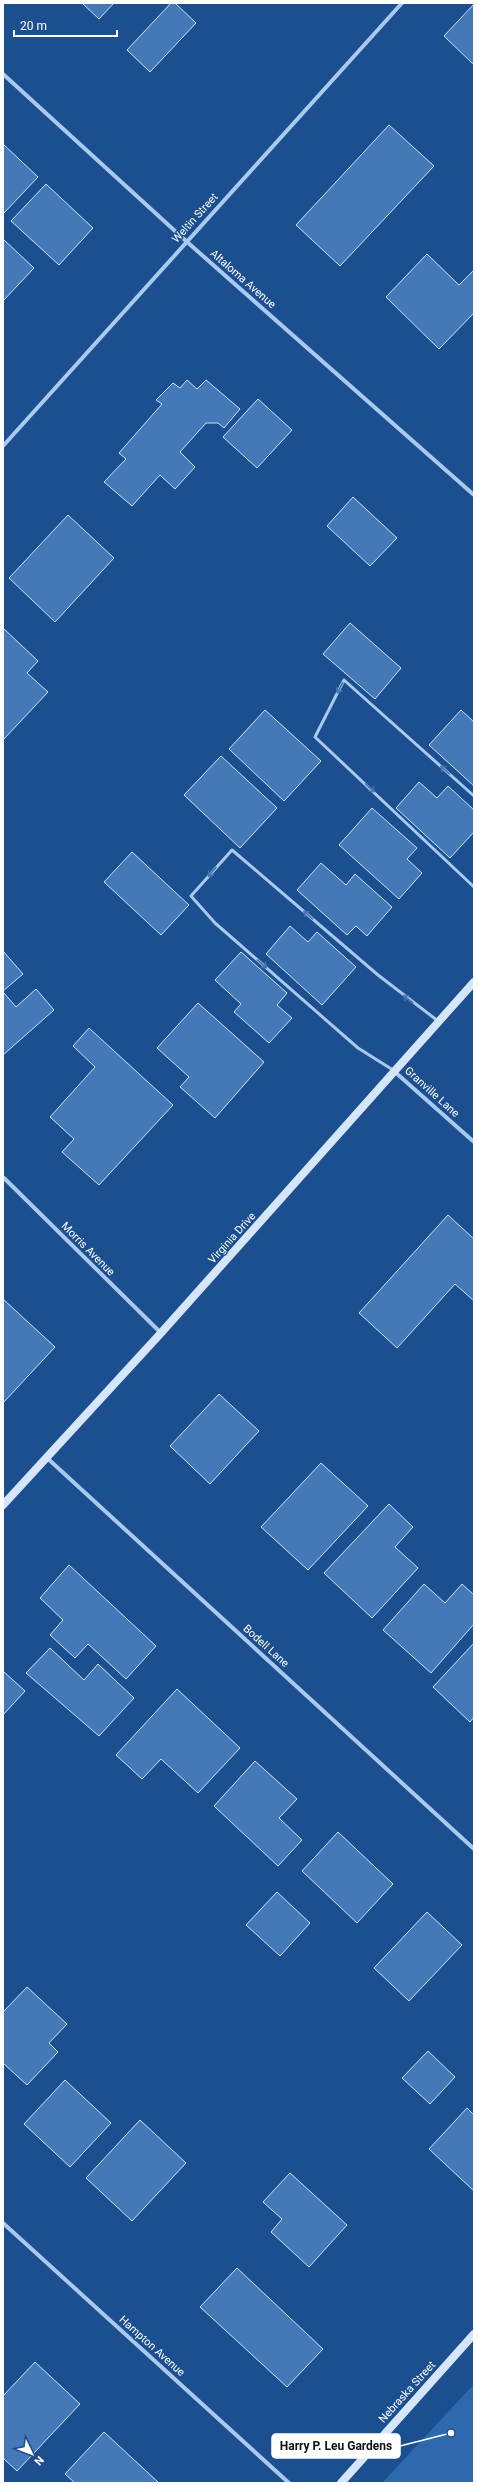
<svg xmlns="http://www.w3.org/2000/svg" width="477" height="2486" viewBox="0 0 477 2486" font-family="Roboto,sans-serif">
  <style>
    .green { fill: #2e69ad }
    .building { fill: #4478b7; stroke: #cfe3fa }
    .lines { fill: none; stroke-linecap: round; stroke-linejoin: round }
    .lane { stroke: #a9c9ee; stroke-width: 3 }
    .street { stroke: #a9c9ee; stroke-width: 4 }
    .secondary { stroke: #d6e6fa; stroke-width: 8 }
    .oneway { stroke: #4674ac }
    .labels { text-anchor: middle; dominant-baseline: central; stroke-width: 3; stroke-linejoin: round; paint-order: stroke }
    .street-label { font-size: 11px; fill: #fff; stroke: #1b4f8f }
    .leader { fill: none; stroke: #fff; stroke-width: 1.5 }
    .callout-dot { fill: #fff; stroke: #1b4f8f; stroke-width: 1.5 }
    .callout { fill: #fff; stroke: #fff; stroke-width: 1.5 }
    .callout-label { font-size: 12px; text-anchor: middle; font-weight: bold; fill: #111 }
  </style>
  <rect width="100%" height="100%" fill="#1b4f8f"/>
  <path class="green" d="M474 2384V2483H382Z"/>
  <path class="building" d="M82 3H114L99 19Z
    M171 3H175L196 23 150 72 127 50Z
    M474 4V65L444 36Z
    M389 125 434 166 340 266 296 225Z
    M3 144 38 177 3 214Z
    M46 184 93 228 59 265 11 221Z
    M3 239 34 268 3 301Z
    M427 254 459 285 474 270V313L439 349 386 297Z
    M187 380 197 389 206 380 240 409 224 428 218 423H206L180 452 195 467 175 489 160 475 132 506 104 482 126 459 119 453 162 404 156 400 173 383 180 388Z
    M258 399 292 430 257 468 223 437Z
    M353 497 397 538 370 566 327 526Z
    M68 515 114 558 55 622 9 578Z
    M350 623 401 668 375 699 323 654Z
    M3 628 38 661 27 673 48 692 3 740Z
    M265 710 321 761 284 801 229 749Z
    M461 710 474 722V786L429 745Z
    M221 756 277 808 240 848 184 795Z
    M419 782 437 798 448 786 474 810V832L450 858 396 808Z
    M372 808 417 848 407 859 422 873 399 899 339 845Z
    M132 852 189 905 161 935 104 882Z
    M321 863 346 885 355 874 392 907 367 936 356 926 347 935 297 890Z
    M290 926 308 942 317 932 356 967 322 1005 266 954Z
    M3 951 23 974 3 991Z
    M241 952 287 993 277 1005 292 1018 269 1043 234 1012 241 1004 215 980Z
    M36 989 54 1010 3 1055V992L16 1007Z
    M198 1003 264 1062 215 1118 180 1087 189 1077 157 1048Z
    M89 1028 173 1105 99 1185 62 1152 74 1139 50 1117 95 1067 73 1046Z
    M448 1215 474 1239V1301L455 1284 397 1348 359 1313Z
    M3 1299 55 1347 3 1403Z
    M219 1394 259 1431 210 1484 170 1446Z
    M321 1463 368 1506 308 1570 261 1527Z
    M389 1504 413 1527 395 1547 418 1568 372 1618 324 1573Z
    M69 1565 156 1646 126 1679 88 1644 75 1658 50 1635 63 1620 40 1598Z
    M424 1584 445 1603 462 1584 474 1595V1624L431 1673 383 1630Z
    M474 1643V1717L470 1722 433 1687Z
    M50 1648 84 1680 98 1664 134 1698 99 1736 26 1673Z
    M3 1671 25 1691 3 1715Z
    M177 1689 240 1748 198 1793 161 1759 142 1779 116 1755Z
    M255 1761 297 1799 279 1818 302 1840 278 1866 214 1806Z
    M338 1832 393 1884 357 1923 302 1871Z
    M277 1892 310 1923 280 1956 246 1925Z
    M427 1912 462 1945 409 2001 374 1968Z
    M27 1987 67 2024 49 2043 58 2052 27 2085 3 2063V2012Z
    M428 2051 455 2077 430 2104 402 2078Z
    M65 2080 111 2123 70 2167 24 2124Z
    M467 2108 474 2115V2191L429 2149Z
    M140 2120 186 2163 132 2221 86 2178Z
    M290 2173 347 2225 309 2267 271 2232 282 2219 263 2202Z
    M237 2268 323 2349 287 2387 200 2307Z
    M35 2362 80 2404 17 2471 3 2458V2396Z
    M104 2432 159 2483H75L65 2474Z"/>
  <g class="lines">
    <path class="lane" d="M474 796 344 680 315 737 474 887
      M393 1070 358 1048 215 923 191 896 232 850 378 975 438 1021"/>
    <path class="street" d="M3 74 186 241 474 495
      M3 446 402 3
      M395 1072 474 1142
      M3 1177 161 1333
      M46 1457 474 1849
      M3 2223 289 2483"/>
    <path class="secondary" d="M3 1505 161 1333 474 982
      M341 2483 474 2334"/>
  </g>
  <defs><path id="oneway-shaft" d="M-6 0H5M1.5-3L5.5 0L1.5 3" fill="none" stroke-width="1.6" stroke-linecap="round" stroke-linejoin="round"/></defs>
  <g class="oneway">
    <use href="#oneway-shaft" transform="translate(340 688) rotate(117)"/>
    <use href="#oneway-shaft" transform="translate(445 770) rotate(-138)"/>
    <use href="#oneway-shaft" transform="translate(370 788) rotate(43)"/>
    <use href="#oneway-shaft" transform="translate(212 872) rotate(131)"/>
    <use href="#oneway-shaft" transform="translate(308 915) rotate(-139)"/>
    <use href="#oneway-shaft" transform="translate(262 964) rotate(41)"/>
    <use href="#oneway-shaft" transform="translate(408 999) rotate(-142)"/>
  </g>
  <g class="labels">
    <g class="street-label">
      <text transform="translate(195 218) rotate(-48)">Weltin Street</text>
      <text transform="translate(243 279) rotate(41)">Altaloma Avenue</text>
      <text transform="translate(432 1092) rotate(42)">Granville Lane</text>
      <text transform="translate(232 1238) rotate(-48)">Virginia Drive</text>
      <text transform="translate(88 1249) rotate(45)">Morris Avenue</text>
      <text transform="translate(266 1646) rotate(42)">Bodell Lane</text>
      <text transform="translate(152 2346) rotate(42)">Hampton Avenue</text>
      <text transform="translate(407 2392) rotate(-48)">Nebraska Street</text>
    </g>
  </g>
  <path class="leader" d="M451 2433L400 2446"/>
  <circle class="callout-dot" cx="451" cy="2433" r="4"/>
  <rect class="callout" x="272" y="2434" width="128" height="24" rx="4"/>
  <g class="callout-label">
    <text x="336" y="2450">Harry P. Leu Gardens</text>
  </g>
  <rect width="477" height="2486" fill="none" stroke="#ffffff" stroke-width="8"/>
  <g transform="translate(32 2454) rotate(133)" stroke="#1b4f8f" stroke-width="3" paint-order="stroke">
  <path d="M0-3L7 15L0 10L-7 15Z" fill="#ffffff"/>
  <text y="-6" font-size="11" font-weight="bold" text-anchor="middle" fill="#ffffff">N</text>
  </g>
  <path d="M14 30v6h103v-6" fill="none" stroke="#ffffff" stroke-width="2"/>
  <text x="20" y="30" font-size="12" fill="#ffffff" stroke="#1b4f8f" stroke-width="3" paint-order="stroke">20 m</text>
</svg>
